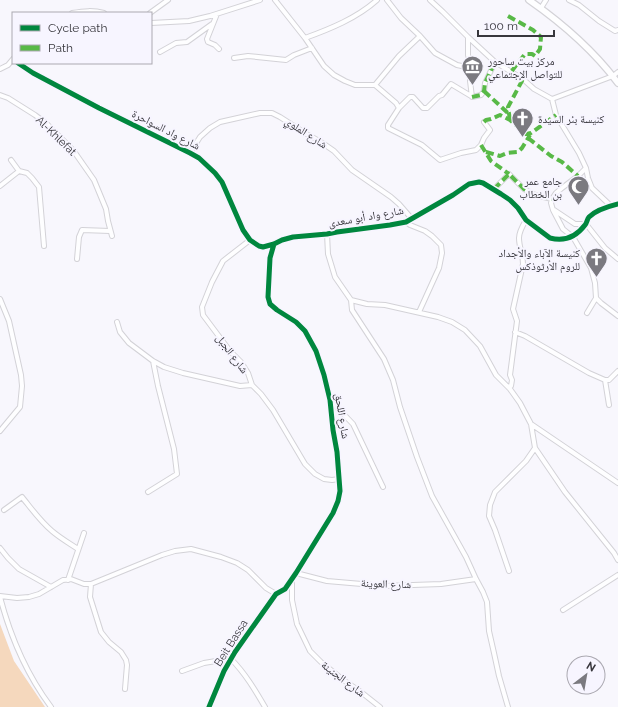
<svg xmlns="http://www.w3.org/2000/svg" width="618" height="707" viewBox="0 0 618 707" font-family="Raleway,'Noto Naskh Arabic',sans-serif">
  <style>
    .green { fill: #f5d8bd }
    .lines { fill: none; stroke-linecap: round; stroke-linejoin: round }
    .minor-casing { stroke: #d3d2d7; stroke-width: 6 }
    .secondary-casing { stroke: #d3d2d7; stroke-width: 8 }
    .minor { stroke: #fefeff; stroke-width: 4 }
    .secondary { stroke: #fefeff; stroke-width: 5.5 }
    .quiet { stroke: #58b947; stroke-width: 4; stroke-dasharray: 8 4; stroke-linecap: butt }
    .cycleway-casing { stroke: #f7f5ff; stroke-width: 8 }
    .cycleway { stroke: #00873e; stroke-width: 5 }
    .labels { text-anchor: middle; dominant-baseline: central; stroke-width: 4; stroke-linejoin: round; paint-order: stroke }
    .poi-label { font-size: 11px; fill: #38373d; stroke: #f7f5ff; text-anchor: start }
    .street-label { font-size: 11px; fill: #38373d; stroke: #f7f5ff }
  </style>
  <rect width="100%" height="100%" fill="#f8f7fd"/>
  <path class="green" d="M0 624 14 661 45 707H0Z"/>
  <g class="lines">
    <defs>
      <path id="minor" d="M275 0 305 38C330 29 357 18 377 0
        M387 0 401 18 420 36 399 56 375 85 396 103 399 108 388 125V128L422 145 440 160 461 153 476 150 481 145 484 138 490 130 484 122
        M430 0 443 12 468 37 495 62 523 79 534 89 552 99
        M569 0 579 5 599 21 615 31 618 30
        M541 8 546 0
        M72 13C84 11 93 10 104 13
        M150 13 168 0
        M217 14 207 39 208 42 215 45 219 49
        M151 23 189 21 210 16 260 0
        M420 36 435 53 457 65 471 68 468 55V37
        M305 38 324 66 334 75 345 81 355 85H375
        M160 52 176 43 187 42 212 24
        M234 58 248 56 286 60 294 55 312 48
        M18 63 33 73 99 108 190 153 199 158 215 173 222 182 243 230 250 240 259 246 263 247 274 244 282 240 293 237 327 234 337 232 390 225 406 222 453 195 469 184 479 182 483 183 501 194 510 200 518 208 526 220 550 238C565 242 576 237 585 225 587 223 587 219 589 217 595 211 610 206 618 204
        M471 68 470 81 472 97 481 95 484 91 485 83 495 62
        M0 69 8 65 13 59
        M0 95 8 98 35 115 47 124 73 150 94 180 106 209 108 221 112 236
        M552 99 556 115 579 153 586 168 578 176 562 188 556 193 552 199 551 203 553 210 563 229 573 237 591 268 595 283 596 298 601 303 618 316
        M552 99 613 76 618 72
        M399 108 410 97H413L423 108H427L439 96 442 95 451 84 471 96
        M190 153 200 137 210 128 220 122 260 113H272L280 117 305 133 321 142 334 151 352 170 391 197 399 204 412 219
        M11 160 19 171 27 173 32 178 39 187 44 246
        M586 168 588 178 592 188 611 206
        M0 186 19 171
        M494 189 509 174 524 189 535 195 552 199
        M554 210 575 224H586L605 248 618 259
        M406 222 410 225 425 231 432 236 441 245 442 253 439 268 419 312
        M327 234 328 254 335 277 351 300 367 304 385 305 438 317 452 322 465 330 480 346 496 375 510 389 520 403 531 424 535 448 565 492 614 553 618 560
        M77 259 79 237 82 230 110 231
        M0 299 9 321 21 375 22 386 20 407 0 431
        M351 300 352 310 384 359 393 380 400 407 417 457 432 496 466 557 476 579 483 592 487 602 489 631 494 653 499 676 508 707
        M587 313 596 298
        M117 322 120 332 129 343 153 361 164 367 183 373 240 386 252 385 248 373 241 362 230 351 203 315 202 307 212 282 223 261 250 240
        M515 332 525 336 589 373 605 380H609L618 371
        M605 380 609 405
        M252 385 261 394 273 410 305 464 315 474 324 479 332 480 339 479
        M508 387 511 386 512 380 510 375 517 321 513 309 523 264C523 255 519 247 519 238 519 232 523 225 526 220
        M330 400 353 424 383 487
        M531 424 618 483
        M148 492 177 474 174 449 158 386 153 361
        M4 510 22 497C31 508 40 521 52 531 60 538 69 543 78 549
        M0 548 8 558 19 569 51 587
        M509 571 495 530 489 516 490 505 495 492 526 461 535 448
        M296 573 327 581 385 586 441 584 476 579
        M68 580 84 533
        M292 580V600L297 624 310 651 321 662 346 682 361 692 380 707
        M0 596 17 598 29 597 39 594 63 580 71 579 84 584H91
        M0 597C10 635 27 675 51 707
        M563 610 618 575
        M182 671 204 663 216 661 231 659C245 673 255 690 265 707
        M125 689 127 665 126 660 121 652 109 642 101 632 90 597 91 584 162 555 175 551 191 549 221 557 237 563 248 570 266 588 276 594
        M209 707 224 671 235 652 276 594 285 589 296 573 333 513 338 501 340 491 337 452 333 430 330 400 324 375 316 351 305 331 296 322 277 310 270 304 268 297 270 258 274 244"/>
      <path id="secondary" d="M529 0C562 23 594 51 618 83"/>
    </defs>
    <use href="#minor" class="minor-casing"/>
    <use href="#secondary" class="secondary-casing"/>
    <use href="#minor" class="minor"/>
    <use href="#secondary" class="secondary"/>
    <path class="quiet" d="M508 16 533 30 541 37 540 49 535 56 532 54H525L511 72
      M484 91 509 114
      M472 97 481 95 484 91 485 83 495 62
      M510 120 508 107 523 79
      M484 122 486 120 491 119 500 115 510 120 526 134 531 133 556 115
      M528 138 551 156 562 162 578 176
      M481 145 491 161 509 174
      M486 152 500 156 507 153 518 152 522 148 530 135
      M494 189 509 174 524 189 535 195 552 199"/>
    <defs>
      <path id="cycleway" d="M18 63 33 73 99 108 190 153 199 158 215 173 222 182 243 230 250 240 259 246 263 247 274 244 282 240 293 237 327 234 337 232 390 225 406 222 453 195 469 184 479 182 483 183 501 194 510 200 518 208 526 220 550 238C565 242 576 237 585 225 587 223 587 219 589 217 595 211 610 206 618 204
        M209 707 224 671 235 652 276 594 285 589 296 573 333 513 338 501 340 491 337 452 333 430 330 400 324 375 316 351 305 331 296 322 277 310 270 304 268 297 270 258 274 244"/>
    </defs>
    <use href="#cycleway" class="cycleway-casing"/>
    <use href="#cycleway" class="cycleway"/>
  </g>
  <defs>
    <symbol id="museum-pin" viewBox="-11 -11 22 30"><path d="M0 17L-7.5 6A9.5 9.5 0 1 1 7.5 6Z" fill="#7b7a80" stroke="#f7f5ff"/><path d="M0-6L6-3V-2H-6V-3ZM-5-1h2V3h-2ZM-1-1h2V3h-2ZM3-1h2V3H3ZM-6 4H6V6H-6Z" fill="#fff"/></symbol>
    <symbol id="church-pin" viewBox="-11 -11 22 30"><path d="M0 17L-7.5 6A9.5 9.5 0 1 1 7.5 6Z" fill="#7b7a80" stroke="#f7f5ff"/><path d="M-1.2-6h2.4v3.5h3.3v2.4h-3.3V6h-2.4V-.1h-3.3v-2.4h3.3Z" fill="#fff"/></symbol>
    <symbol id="mosque-pin" viewBox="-11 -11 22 30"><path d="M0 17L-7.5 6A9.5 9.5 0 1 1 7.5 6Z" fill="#7b7a80" stroke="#f7f5ff"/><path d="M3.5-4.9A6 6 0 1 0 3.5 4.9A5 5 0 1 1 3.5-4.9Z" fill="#fff"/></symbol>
  </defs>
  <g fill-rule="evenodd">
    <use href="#museum-pin" x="460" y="54" width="25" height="34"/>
    <use href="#church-pin" x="510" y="106" width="25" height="34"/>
    <use href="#mosque-pin" x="566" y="174" width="25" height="34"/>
    <use href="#church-pin" x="584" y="246" width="25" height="34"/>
  </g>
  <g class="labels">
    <g class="poi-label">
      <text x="488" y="61">مركز بيت ساحور<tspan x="488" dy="13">للتواصل الإجتماعي</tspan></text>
      <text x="538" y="119">كنيسة بئر السيدة</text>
      <text x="562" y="181" text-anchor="end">جامع عمر<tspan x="562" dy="13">بن الخطاب</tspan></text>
      <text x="580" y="253" text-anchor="end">كنيسة الآباء والأجداد<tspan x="580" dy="13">للروم الأرثوذكس</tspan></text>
    </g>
    <g class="street-label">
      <text transform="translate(166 130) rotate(27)">شارع واد السواحرة</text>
      <text transform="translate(306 133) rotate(33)">شارع الملوي</text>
      <text transform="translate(56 136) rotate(44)">Al-Khlefat</text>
      <text transform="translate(366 217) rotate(-10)">شارع واد أبو سعدى</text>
      <text transform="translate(232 354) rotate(53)">شارع الجبل</text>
      <text transform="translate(342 416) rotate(81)">شارع اللحق</text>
      <text transform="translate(386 584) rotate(2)">شارع العوينة</text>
      <text transform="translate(231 643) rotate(-58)">Beit Bassa</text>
      <text transform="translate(343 679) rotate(37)">شارع الجنينة</text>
    </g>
  </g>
  <rect x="12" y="12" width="140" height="52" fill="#f7f5ff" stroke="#aba9b1"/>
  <rect x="20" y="25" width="20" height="6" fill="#00873e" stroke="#aba9b1"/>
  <text x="48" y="32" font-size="12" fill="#38373d">Cycle path</text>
  <rect x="20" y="45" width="20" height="6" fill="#58b947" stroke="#aba9b1"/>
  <text x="48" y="52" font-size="12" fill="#38373d">Path</text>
  <g transform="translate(586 675) rotate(31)"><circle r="19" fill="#f7f5ff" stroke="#aba9b1"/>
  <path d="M0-3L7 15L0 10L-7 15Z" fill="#7b7a80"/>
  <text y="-6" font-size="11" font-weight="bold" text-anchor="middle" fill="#38373d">N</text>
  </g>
  <path d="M478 30v6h76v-6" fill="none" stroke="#38373d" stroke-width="2"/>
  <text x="484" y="30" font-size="12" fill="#38373d" stroke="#f7f5ff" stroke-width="3" paint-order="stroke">100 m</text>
</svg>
